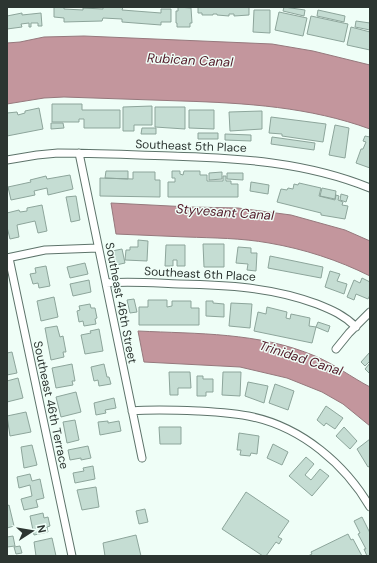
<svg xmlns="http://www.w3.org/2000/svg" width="377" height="563" viewBox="0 0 377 563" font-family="'DM Sans',sans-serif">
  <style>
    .water { fill: #c3969d; stroke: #96797d }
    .building { fill: #c5ddd3; stroke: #8da59b }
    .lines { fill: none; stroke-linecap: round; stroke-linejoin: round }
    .minor-casing { stroke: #5e746b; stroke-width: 9 }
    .minor { stroke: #fff; stroke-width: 7 }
    .labels { text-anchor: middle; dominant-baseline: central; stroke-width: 3; stroke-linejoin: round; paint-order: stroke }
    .street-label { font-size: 12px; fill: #2c3531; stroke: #effef7 }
    .water-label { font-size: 13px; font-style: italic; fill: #511827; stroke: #effef7 }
  </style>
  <rect width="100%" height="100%" fill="#effef7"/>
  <path class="water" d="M84 36 272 44 313 51 370 65V129C310 107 246 103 182 101 143 100 103 98 64 97L44 98 7 104V43L20 42 44 37Z
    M111 203 190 207 238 208 291 215 345 230 370 241V276C338 260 304 249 269 243 241 238 214 238 186 237 163 236 139 235 116 234Z
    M138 331C198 334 258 332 315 356 334 364 351 377 370 387V426L343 404 322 392 287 378 240 367 144 362Z"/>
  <path class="building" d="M54 7H64V9L83 10V8L103 9V7H123L122 10 161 13V9H171V22H161V25L122 22V19L103 18 102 21 64 22V18L54 17Z
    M178 7 191 8 192 23H190V27H177V23H176V11H178Z
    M198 7H249V15L234 16V14H229V16L217 15V14H213V15H202V13H198Z
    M284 7 305 10 304 16 283 11Z
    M254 10H270V33L253 32Z
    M318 10 345 16 344 22 317 16Z
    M279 12 307 18 303 36 275 30Z
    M22 13V15L41 13 42 26H38V23H31V27H29V23L21 24 22 27 7 29V16Z
    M311 16 348 24 344 42 307 34Z
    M356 21 370 23V30L355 27Z
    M351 27 370 32V50L347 45Z
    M52 104H82V110H120V128H84V119H79V122H52Z
    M152 106V125H134V131H123V107Z
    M155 107H185V129L155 127Z
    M39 108 43 129 7 136V113L17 112 18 115 25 113V111Z
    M189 110H214V129L189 128Z
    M262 111V129L230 131 229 112Z
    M271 117 326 124 323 142 282 136V134L269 133Z
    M51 123H63L64 128 51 129Z
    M335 125 349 128 345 158 329 155Z
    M142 128H156V134H141Z
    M198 133H218V139H198Z
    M225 134 251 135V141L225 140Z
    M365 136 370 137V168L356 163 361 149H363L366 142 363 141Z
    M272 137 315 143 314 150 271 144Z
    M106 171H128V179L105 178Z
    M172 171H180V174L183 175 184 171H200V175H207V181H223V176H226V181H231V184H238V197H168V182H175V178H172Z
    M133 172H155V180H160V197L100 196V178L133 179Z
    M222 172V179L209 180V173Z
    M227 173H243V180L227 179Z
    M70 175 73 189 48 195 47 188 34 191 35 195 11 200 8 187 31 182 30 180 46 176 47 179Z
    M251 182 269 185 268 194 250 191Z
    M299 183 321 188 319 196 335 200 336 195 339 196 338 200 343 202 342 205 348 206 345 219 321 215V213L277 202 281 189 287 190 288 188 293 189 294 184 298 185Z
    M322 188 336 191 335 199 320 196Z
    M341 194 348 196 346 202 340 200Z
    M76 196 80 220 71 222 66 197Z
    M42 205 47 231 38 233 35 221 17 225 19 237 10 239 7 227V213L19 210 20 212 27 211V208Z
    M138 240 148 241 147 261 125 260 126 250H130V247H138Z
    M203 244H224V267H204Z
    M166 245H185V266H177V260H173V266H165Z
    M238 247 251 248V253H257L256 271 247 270 248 264 236 263Z
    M122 249 125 263 116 265 112 251Z
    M270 256 323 267 321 278 268 268Z
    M85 263 88 274 70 278 67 267Z
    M46 266 50 286 39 288 38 283 33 284 30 274 36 273 35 268Z
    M330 271 340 274 337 281 347 284 344 294 325 287Z
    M362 278 370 282V295L368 299 356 294 354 300 347 297 354 280 360 283Z
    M89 280 91 292 73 296 70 284Z
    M54 297 58 317 41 321 37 301Z
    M134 299 137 312 130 313 127 300Z
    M148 300H167V307L172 306V301H191V308H199V325H139V307H148Z
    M206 301H213V303L224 304V317L206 316Z
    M231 303 252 304 250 328 229 326Z
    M90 304 91 308H95L97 318 95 319 96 324 84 326 83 321 79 322 77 311 80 310 79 306Z
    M267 307 287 312 286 318 290 319 291 314 310 318 309 326 316 327 312 343 254 331 258 312 266 314Z
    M318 322 330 326 328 332 316 327Z
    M57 326 60 337 63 336 66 352H63L64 357 51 360 45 328Z
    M99 329 103 351 85 354 81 335 91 333 90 331Z
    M12 352 17 373 7 375V353Z
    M370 352V361L365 366 361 362Z
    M370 363V374L365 369Z
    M72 364 75 381H72L73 385 56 388 52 368Z
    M104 364 107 377H109L111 384 99 386 98 380 94 381 91 367Z
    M169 372H190L191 388H178V395H170Z
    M223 372H241L240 396 222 395Z
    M197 376H203V379H213V392H206V396H197Z
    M18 378 23 398 7 402V381Z
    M248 382 268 386 264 403 245 396Z
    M275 384 294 391 288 410 269 403Z
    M76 392 81 412 61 417 56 397Z
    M114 398 116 408 105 410 106 413 96 415 94 403Z
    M326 406 343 418 335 429 326 423 324 426 317 420Z
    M26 412 31 432 10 436 7 416Z
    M75 420 79 440 67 443 63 422Z
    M108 421V423L119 421 121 431 100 435 98 422Z
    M159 427H181V444H160Z
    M344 427 357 441 350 449 336 436Z
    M239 433 259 436 257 454 251 453 250 456 240 455 241 450H237Z
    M370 439V466L368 467 357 449Z
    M273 444 288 452 282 465 267 458Z
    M32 445 37 465 24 468 21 447Z
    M88 446 91 458 81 460V458L70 460 68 450Z
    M306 457 314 464 305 475 311 480 320 469 329 476 312 496 289 476Z
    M93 466 95 479 75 483 73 473 84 471 83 468Z
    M30 474 32 481 40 479 44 498 36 500 38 507 24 510 21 499 32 496 30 485 19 488 17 477Z
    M96 487 99 507 82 510 77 490Z
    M246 492 289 521 278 537 282 539 279 544 276 542 266 556H263L222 529Z
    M9 505 14 526 7 528V506Z
    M145 509 148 522 139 524 136 511Z
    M43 513 44 518 48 517 50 526 47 527 48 532 34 535 30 516Z
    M362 517 370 533V556H367L364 549H366L358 534 360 533 354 521Z
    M348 534 351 540 353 539 362 556H308L312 554 311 552Z
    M136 535 141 556H105L103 543Z
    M13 536 15 546 7 547V537Z
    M52 538 56 556H36L34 542Z
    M20 546 22 553 16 554 14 547Z"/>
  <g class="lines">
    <defs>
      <path id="minor" d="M79 153 142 458
        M7 160 37 155 58 153C96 153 133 155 171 156 239 158 306 162 370 188
        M7 258 45 250 98 248
        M9 258 72 556
        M106 283C130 281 154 283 179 284 226 285 272 287 317 304 332 310 344 315 356 327
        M336 349 349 333 370 312
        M132 411C154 409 176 410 198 411 216 412 235 413 253 417 302 428 345 464 370 507"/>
    </defs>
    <use href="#minor" class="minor-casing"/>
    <use href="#minor" class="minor"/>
  </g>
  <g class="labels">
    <g class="street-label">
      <text transform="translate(191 146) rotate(2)">Southeast 5th Place</text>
      <text transform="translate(200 274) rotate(3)">Southeast 6th Place</text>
      <text transform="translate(121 303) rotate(79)">Southeast 46th Street</text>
      <text transform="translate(51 405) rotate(78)">Southeast 46th Terrace</text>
    </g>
    <g class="water-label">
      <text transform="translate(190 60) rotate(3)">Rubican Canal</text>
      <text transform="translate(225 212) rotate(4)">Styvesant Canal</text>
      <text transform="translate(301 358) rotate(18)">Trinidad Canal</text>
    </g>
  </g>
  <rect width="377" height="563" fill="none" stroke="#2c3531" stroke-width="16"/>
  <g transform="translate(32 531) rotate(78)" stroke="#effef7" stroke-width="3" paint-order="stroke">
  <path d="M0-3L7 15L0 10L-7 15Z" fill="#2c3531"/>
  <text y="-6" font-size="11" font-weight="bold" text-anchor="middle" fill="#2c3531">N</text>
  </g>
</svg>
